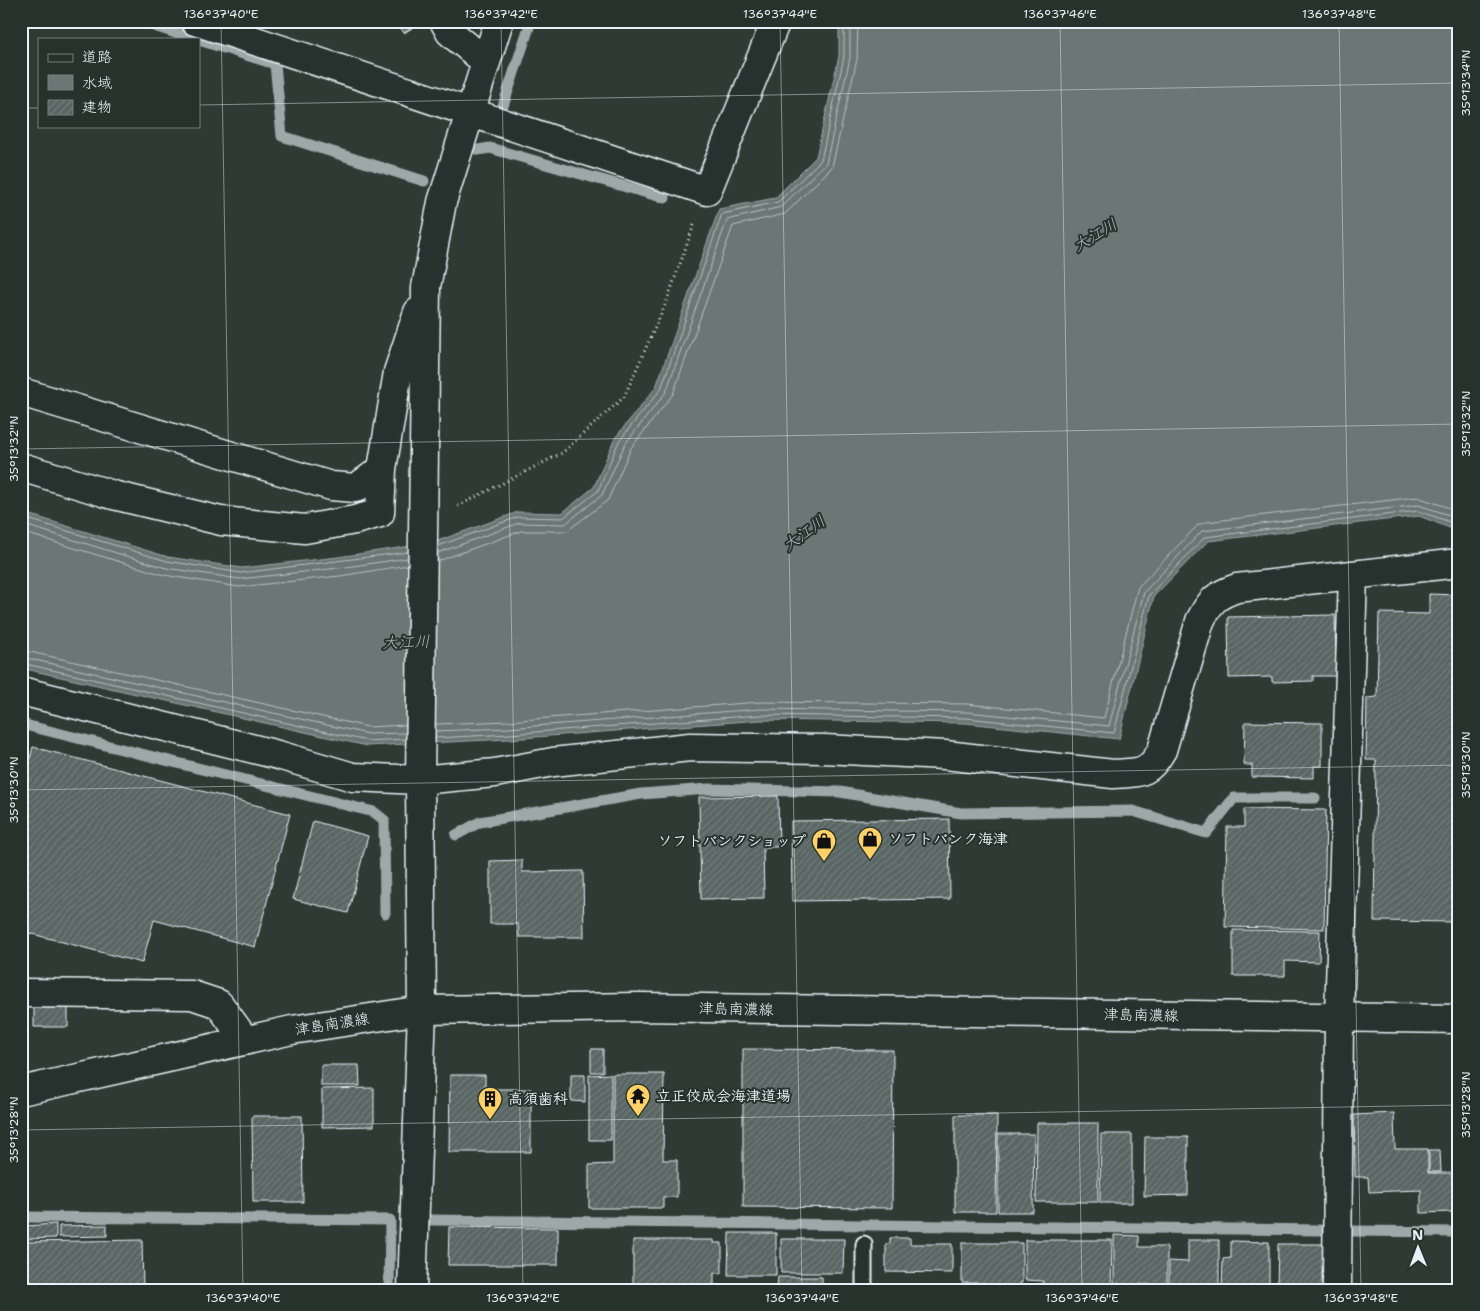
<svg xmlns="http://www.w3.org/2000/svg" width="1480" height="1311" viewBox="0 0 1480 1311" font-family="'Shantell Sans','Klee One',sans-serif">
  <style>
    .water { fill: #6b7775; stroke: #9da8a9 }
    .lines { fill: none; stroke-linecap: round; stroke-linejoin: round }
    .shore { stroke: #b6c0c4; stroke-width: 1 }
    .stream { stroke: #9da8a9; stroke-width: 11 }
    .building { fill: url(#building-hatch); stroke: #e8f1f8 }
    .service-casing { stroke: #e8f1f8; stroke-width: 19 }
    .minor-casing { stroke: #e8f1f8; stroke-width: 31 }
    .primary-casing { stroke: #e8f1f8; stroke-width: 31 }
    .path { stroke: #e8f1f8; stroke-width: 3; stroke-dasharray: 1 4; stroke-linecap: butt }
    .service { stroke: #26332d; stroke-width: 15 }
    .minor { stroke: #26332d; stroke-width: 28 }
    .primary { stroke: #26332d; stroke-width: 28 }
    .ticks { fill: none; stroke: #e8f1f8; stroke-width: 1; stroke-opacity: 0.45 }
    .labels { text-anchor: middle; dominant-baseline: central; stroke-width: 4; stroke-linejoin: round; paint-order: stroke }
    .poi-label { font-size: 15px; font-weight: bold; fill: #e8f1f8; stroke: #26332d; text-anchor: start }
    .street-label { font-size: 15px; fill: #e8f1f8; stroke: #26332d }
    .water-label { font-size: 16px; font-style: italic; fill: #b0babd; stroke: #26332d }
    .neatline { fill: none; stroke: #e8f1f8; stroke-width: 2 }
    .ticks-label { font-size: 12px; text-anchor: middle; fill: #e8f1f8 }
  </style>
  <defs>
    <pattern id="building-hatch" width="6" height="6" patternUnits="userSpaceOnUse" patternTransform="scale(1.25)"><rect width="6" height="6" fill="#596563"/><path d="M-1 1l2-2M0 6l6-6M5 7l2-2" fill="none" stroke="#717c7a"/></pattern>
  </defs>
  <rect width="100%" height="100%" fill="#2e3b35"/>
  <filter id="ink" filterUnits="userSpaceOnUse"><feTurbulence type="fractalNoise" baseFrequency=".02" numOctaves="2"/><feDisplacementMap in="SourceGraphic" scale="10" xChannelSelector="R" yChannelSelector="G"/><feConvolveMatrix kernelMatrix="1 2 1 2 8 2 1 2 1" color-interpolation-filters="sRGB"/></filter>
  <g filter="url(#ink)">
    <path class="water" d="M839 21H1459V529L1455 530 1419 516 1208 541 1154 596 1119 739 966 723 760 720 509 739 367 746 21 668V512L168 557 242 568 338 557 432 543 518 512 562 513 594 487 615 438 656 387 719 209 775 198 816 157 839 56Z"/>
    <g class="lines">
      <path class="shore" d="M21 517 167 561 241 573 408 552
        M21 524 166 568 240 579 339 568 408 558
        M21 532 164 575 239 587 340 576 408 565
        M438 546 518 517 563 518 598 491 619 441 661 389 722 214 778 202 821 160 844 57V21
        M438 553 519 523 565 524 602 495 625 444 666 392 727 220 781 207 826 163 850 58V21
        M438 561 521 531H567L608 500 631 448 673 394 733 226 785 214 832 167 857 59 858 21
        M21 650 368 727 406 725
        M21 657 368 734 406 733
        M21 663 367 741 405 739
        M436 724 508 721 760 702 967 704 1104 718 1138 587 1198 525 1206 522 1417 497 1459 511
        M436 731 508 728 760 709 966 712 1109 726 1144 592 1202 531 1418 505 1459 518
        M436 738 509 734 760 715 966 718 1114 733 1149 595 1205 537 1418 511 1459 525"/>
      <path class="stream" d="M139 21 194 39
        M199 40 275 64 282 136 424 181
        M501 112 531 21
        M478 150 490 148 665 198
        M21 724 374 812 384 820 385 913
        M456 835 480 822 641 794 709 789 840 792 961 813 1133 811 1206 833 1234 798H1315
        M21 1217 390 1220 389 1290
        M428 1220 1320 1230
        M1349 1231 1459 1232"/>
    </g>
    <path class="building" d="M396 21H423L404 33Z
      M1429 594 1459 595V922L1374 921 1376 760H1366L1367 698 1377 697 1379 613 1429 614Z
      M1335 615 1336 676H1313V681L1272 682V677L1229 678 1228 617Z
      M1245 722 1322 723V766H1314V778L1252 777V765H1244Z
      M33 747 290 814 255 947 154 920 142 963 21 931V793Z
      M778 796 779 847H763L764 898 701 899 699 797Z
      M1244 809 1326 810 1324 929 1225 927 1227 827H1244Z
      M949 819 950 899 792 901 791 821Z
      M313 821 368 836 348 913 293 899Z
      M522 860V872L583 871 584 937H519L518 924H490V861Z
      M1233 930 1320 931 1319 962 1285 961V976H1233Z
      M34 1007H68V1027H34Z
      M591 1049H603V1072H591Z
      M743 1049 893 1050 892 1208 743 1207Z
      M321 1065H359L360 1086H321Z
      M611 1074V1140H589V1075Z
      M613 1074H664L663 1160H677V1197H663V1208H589V1165L613 1164Z
      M450 1075H485V1089H531V1152H449Z
      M571 1075H585V1102L571 1101Z
      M374 1088V1126L322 1127V1089Z
      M1394 1113 1395 1149H1428V1173H1452L1453 1212 1421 1213V1190L1369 1192 1368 1177H1355L1354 1115Z
      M955 1115H997L996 1212H955Z
      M252 1116H302L303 1202H253Z
      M1037 1123H1098V1202H1036Z
      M998 1134H1034L1033 1212H998Z
      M1101 1134H1132V1203H1100Z
      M1145 1137H1188V1195L1144 1196Z
      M1429 1150H1440L1441 1172H1429Z
      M24 1156V1202H21V1157Z
      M56 1224V1238L25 1239 24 1226Z
      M107 1225V1236L59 1237V1226Z
      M449 1227 558 1228V1265H448Z
      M729 1233H776V1275H728Z
      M1114 1235 1139 1236V1247H1167V1285L1114 1284Z
      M890 1238H910V1244H952V1273L886 1272V1244H890Z
      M781 1239H844L843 1273H781Z
      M142 1240 143 1290H27L26 1242Z
      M633 1240H714V1243H722V1273H714V1290H633Z
      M1025 1240H1112L1111 1290H1043V1281L1025 1280Z
      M1188 1240H1219V1290H1169V1261L1188 1262Z
      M1231 1241 1269 1242V1288L1222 1290 1223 1259 1231 1258Z
      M962 1243H1022V1283H1019V1290H985V1283H962Z
      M1278 1244H1326V1290H1277Z
      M778 1277H822V1290H777Z"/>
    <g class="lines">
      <defs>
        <path id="service" d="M864 1290V1244"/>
        <path id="minor" d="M195 21 707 191 776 21
          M444 21 450 32 486 62
          M21 392 331 486 356 488 382 469 398 372 418 312
          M21 467 113 495 221 521 305 529 355 520 380 513 382 469
          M21 691 278 755 353 777 420 780 495 773 553 762 690 747 824 749 945 755 1113 774C1140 772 1148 775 1162 750L1200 621C1210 601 1216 595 1237 588L1459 563
          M21 993 192 995 219 1004 245 1040
          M412 1290 422 1010 420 780 426 287 442 202 499 21
          M1337 1290 1339 1017 1353 575"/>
        <path id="primary" d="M21 1091 292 1030 422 1010 640 1007 1459 1019"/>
      </defs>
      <use href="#service" class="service-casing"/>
      <use href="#minor" class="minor-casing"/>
      <use href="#primary" class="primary-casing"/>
      <path class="path" d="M458 506 562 453 624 397 666 303 695 222"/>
      <use href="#service" class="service"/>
      <use href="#minor" class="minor"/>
      <use href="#primary" class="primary"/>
    </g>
  </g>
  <path class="ticks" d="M221 21 243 1290M501 21 523 1290M780 21 802 1290M1060 21 1082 1290M1339 21 1361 1290M199 105 1459 83M21 108H39M21 449 1459 424M21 790 1459 765M21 1130 1459 1105"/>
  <defs>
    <symbol id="shop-pin" viewBox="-11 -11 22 30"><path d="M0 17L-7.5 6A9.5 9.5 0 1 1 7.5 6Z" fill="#ffd166" stroke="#26332d"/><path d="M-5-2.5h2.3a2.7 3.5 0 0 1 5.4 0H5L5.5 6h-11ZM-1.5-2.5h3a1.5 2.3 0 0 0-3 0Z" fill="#111"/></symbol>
    <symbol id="temple-pin" viewBox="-11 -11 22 30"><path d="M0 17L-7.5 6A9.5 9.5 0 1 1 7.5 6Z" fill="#ffd166" stroke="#26332d"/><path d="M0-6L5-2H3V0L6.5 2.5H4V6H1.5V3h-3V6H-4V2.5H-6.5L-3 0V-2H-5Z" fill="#111"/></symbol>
    <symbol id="building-pin" viewBox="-11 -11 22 30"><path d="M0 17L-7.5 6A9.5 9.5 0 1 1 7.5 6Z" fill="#ffd166" stroke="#26332d"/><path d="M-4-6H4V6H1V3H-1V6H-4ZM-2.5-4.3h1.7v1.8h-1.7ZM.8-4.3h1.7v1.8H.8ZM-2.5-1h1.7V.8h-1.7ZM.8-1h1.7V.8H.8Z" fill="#111"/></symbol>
  </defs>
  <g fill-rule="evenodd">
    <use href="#shop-pin" x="856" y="825" width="28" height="38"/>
    <use href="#shop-pin" x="810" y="827" width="28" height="38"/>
    <use href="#temple-pin" x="624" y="1082" width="28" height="38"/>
    <use href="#building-pin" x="476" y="1085" width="28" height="38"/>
  </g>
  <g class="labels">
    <g class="poi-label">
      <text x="888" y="839">ソフトバンク海津</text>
      <text x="806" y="841" text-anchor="end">ソフトバンクショップ</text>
      <text x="656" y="1096">立正佼成会海津道場</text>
      <text x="508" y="1099">高須歯科</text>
    </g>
    <g class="street-label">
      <text transform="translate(736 1009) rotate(1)">津島南濃線</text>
      <text transform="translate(1141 1015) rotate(1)">津島南濃線</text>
      <text transform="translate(332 1024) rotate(-9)">津島南濃線</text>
    </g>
    <g class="water-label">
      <text transform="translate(1095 235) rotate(-31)">大江川</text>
      <text transform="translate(804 533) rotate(-36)">大江川</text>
      <text transform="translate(406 642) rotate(-2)">大江川</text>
    </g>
  </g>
  <rect width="1480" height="1311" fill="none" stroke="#26332d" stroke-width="55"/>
  <rect x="38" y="38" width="162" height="90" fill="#26332d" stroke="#747f7e"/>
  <rect x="48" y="54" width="25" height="8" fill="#26332d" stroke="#747f7e"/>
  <text x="82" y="62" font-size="15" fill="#e8f1f8">道路</text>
  <rect x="48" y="75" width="25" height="15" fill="#6b7775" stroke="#747f7e"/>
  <text x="82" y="88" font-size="15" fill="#e8f1f8">水域</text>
  <rect x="48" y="100" width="25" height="15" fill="url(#building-hatch)" stroke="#747f7e"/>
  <text x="82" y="112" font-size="15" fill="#e8f1f8">建物</text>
  <g transform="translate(1418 1248) rotate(359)" stroke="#26332d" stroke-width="4" paint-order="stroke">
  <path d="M0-4L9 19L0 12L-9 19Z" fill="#e8f1f8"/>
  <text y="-8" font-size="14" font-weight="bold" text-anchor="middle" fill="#e8f1f8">N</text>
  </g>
  <rect x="28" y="28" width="1424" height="1256" class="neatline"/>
  <g class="ticks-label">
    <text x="221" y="18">136°37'40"E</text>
    <text x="501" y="18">136°37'42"E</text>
    <text x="780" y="18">136°37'44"E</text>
    <text x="1060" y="18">136°37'46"E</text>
    <text x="1339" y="18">136°37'48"E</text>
    <text transform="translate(1466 83) rotate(-90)" y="4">35°13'34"N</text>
    <text transform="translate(1466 424) rotate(-90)" y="4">35°13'32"N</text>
    <text transform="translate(14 449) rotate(-90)" y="4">35°13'32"N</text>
    <text transform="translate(1466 765) rotate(-90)" y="4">35°13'30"N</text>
    <text transform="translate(14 790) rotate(-90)" y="4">35°13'30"N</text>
    <text transform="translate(1466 1105) rotate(-90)" y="4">35°13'28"N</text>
    <text transform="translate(14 1130) rotate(-90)" y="4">35°13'28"N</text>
    <text x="243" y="1302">136°37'40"E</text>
    <text x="523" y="1302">136°37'42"E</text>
    <text x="802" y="1302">136°37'44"E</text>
    <text x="1082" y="1302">136°37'46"E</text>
    <text x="1361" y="1302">136°37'48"E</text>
  </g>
</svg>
